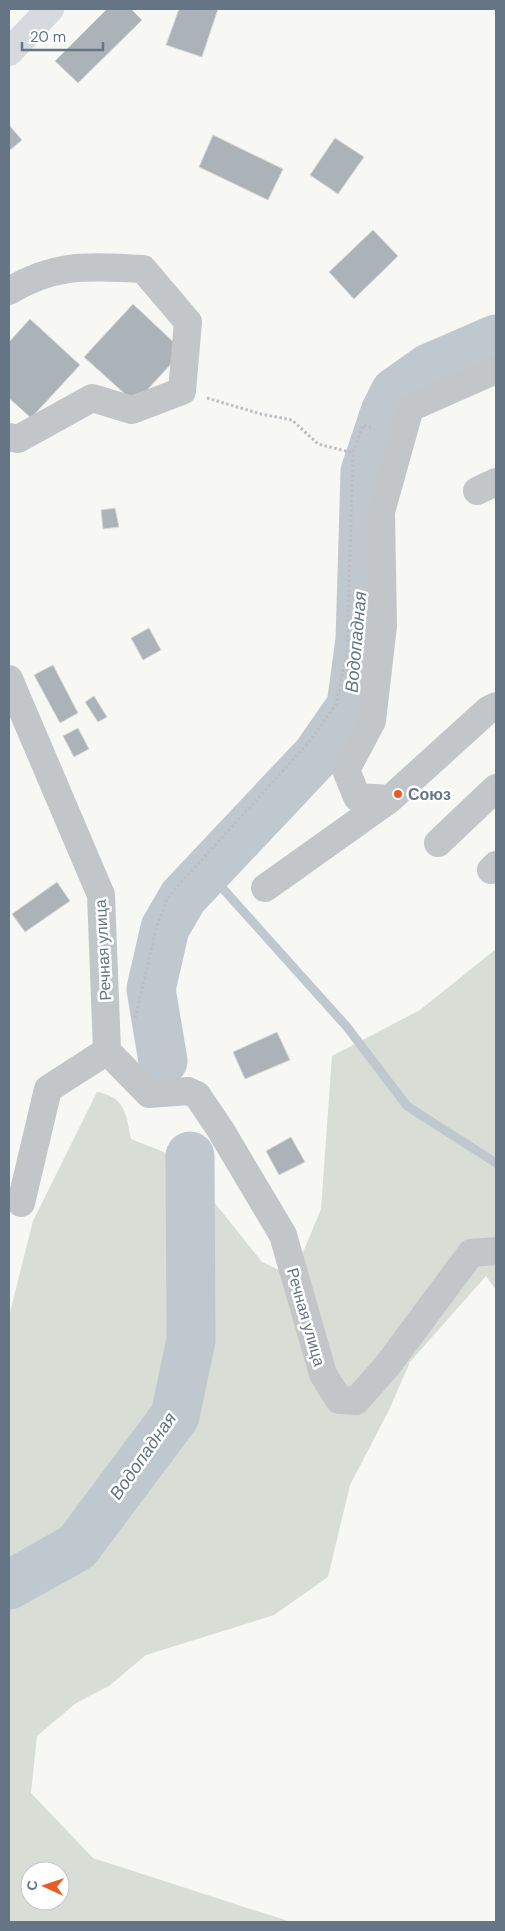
<svg xmlns="http://www.w3.org/2000/svg" width="505" height="1931" viewBox="0 0 505 1931" font-family="'DM Sans',sans-serif">
  <style>
    .green { fill: #d8ded5; fill-rule: evenodd }
    .lines { fill: none; stroke-linecap: round; stroke-linejoin: round }
    .stream { stroke: #bfc8ce; stroke-width: 9 }
    .river { stroke: #bfc8ce; stroke-width: 49 }
    .building { fill: #abb3b9; stroke: #d8d8d6 }
    .path { stroke: #bcbec1; stroke-width: 3; stroke-dasharray: 2.5 2.5; stroke-linecap: butt }
    .minor { stroke: #c2c6c9; stroke-width: 28 }
    .major { stroke: #d6dadf; stroke-width: 28 }
    .poi-dot { fill: #e65c24; stroke: #fff; stroke-width: 2 }
    .labels { text-anchor: middle; dominant-baseline: central; stroke-width: 5; stroke-linejoin: round; paint-order: stroke }
    .poi-label { font-size: 16px; font-weight: bold; fill: #657585; stroke: #fff; text-anchor: start }
    .street-label { font-size: 16px; fill: #657585; stroke: #fff }
    .water-label { font-size: 18px; font-style: italic; fill: #617782; stroke: #fff }
  </style>
  <rect width="100%" height="100%" fill="#f7f7f4"/>
  <path class="green" d="M496 949V1290L486 1276 410 1362 389 1410 350 1485 328 1577 274 1615 146 1655 109 1686 76 1703 37 1736 31 1793 93 1858 291 1922H9V1316L33 1221 97 1092C126 1097 126 1115 131 1139L179 1158 262 1262 279 1270 299 1262 321 1209 332 1056 420 1010ZM30 1871H60V1901H30Z"/>
  <g class="lines">
    <path class="stream" d="M207 871 347 1027 407 1106 496 1163"/>
    <path class="river" d="M163 1061 151 989 165 928 183 897 317 755 351 706 360 640 365 472 385 412 395 392 429 368 496 339
      M9 1585 77 1547 175 1416 191 1340 190 1156"/>
  </g>
  <path class="building" d="M107 9H131L142 20 78 83 55 61Z
    M179 9H218L202 57 166 45Z
    M9 125 22 140 9 151Z
    M213 135 283 169 268 200 199 167Z
    M335 138 364 157 338 194 310 175Z
    M373 230 398 256 354 299 329 272Z
    M133 304 183 351 135 403 84 357Z
    M30 319 80 365 31 418 9 398V342Z
    M115 508 119 527 103 529 101 510Z
    M149 628 161 650 143 660 131 638Z
    M53 665 78 713 60 723 34 675Z
    M94 696 107 717 98 722 85 702Z
    M78 728 89 749 74 757 63 736Z
    M57 882 70 901 25 932 12 914Z
    M277 1032 290 1060 245 1079 233 1052Z
    M291 1137 305 1162 279 1175 266 1151Z"/>
  <g class="lines">
    <path class="path" d="M207 398 261 414 292 420 318 444 353 453
      M135 1018 157 926 168 897 309 742 336 704 347 652 353 453 363 425 375 429"/>
    <path class="minor" d="M9 291C57 262 90 267 143 269L188 322 182 391 132 410 92 398 18 439 9 437
      M496 370 410 408 381 512 383 626 372 721 346 770 357 797 390 799 488 710 496 706
      M477 491 496 482
      M9 679 101 895 107 1051 48 1089 21 1203
      M438 843 496 788
      M491 870 496 865
      M265 888 390 799
      M107 1051 149 1094 188 1091 197 1095 220 1129 283 1235 323 1374 339 1400 356 1401 387 1366 471 1253 496 1251"/>
    <path class="major" d="M9 52 50 9"/>
  </g>
  <circle class="poi-dot" cx="398" cy="794" r="5"/>
  <g class="labels">
    <g class="poi-label">
      <text x="408" y="794">Союз</text>
    </g>
    <g class="street-label">
      <text transform="translate(103 950) rotate(-93)">Речная улица</text>
      <text transform="translate(306 1317) rotate(74)">Речная улица</text>
    </g>
    <g class="water-label">
      <text transform="translate(356 642) rotate(-85)">Водопадная</text>
      <text transform="translate(143 1456) rotate(-55)">Водопадная</text>
    </g>
  </g>
  <rect width="505" height="1931" fill="none" stroke="#657585" stroke-width="20"/>
  <g transform="translate(45 1886) rotate(273)"><circle r="24" fill="#ffffff" stroke="#c1c8ce"/>
  <path d="M0-4L9 19L0 12L-9 19Z" fill="#e65c24"/>
  <text y="-8" font-size="14" font-weight="bold" text-anchor="middle" fill="#657585">С</text>
  </g>
  <path d="M22 42v8h81v-8" fill="none" stroke="#657585" stroke-width="2.5"/>
  <text x="30" y="42" font-size="15" fill="#657585" stroke="#ffffff" stroke-width="4" paint-order="stroke">20 m</text>
</svg>
